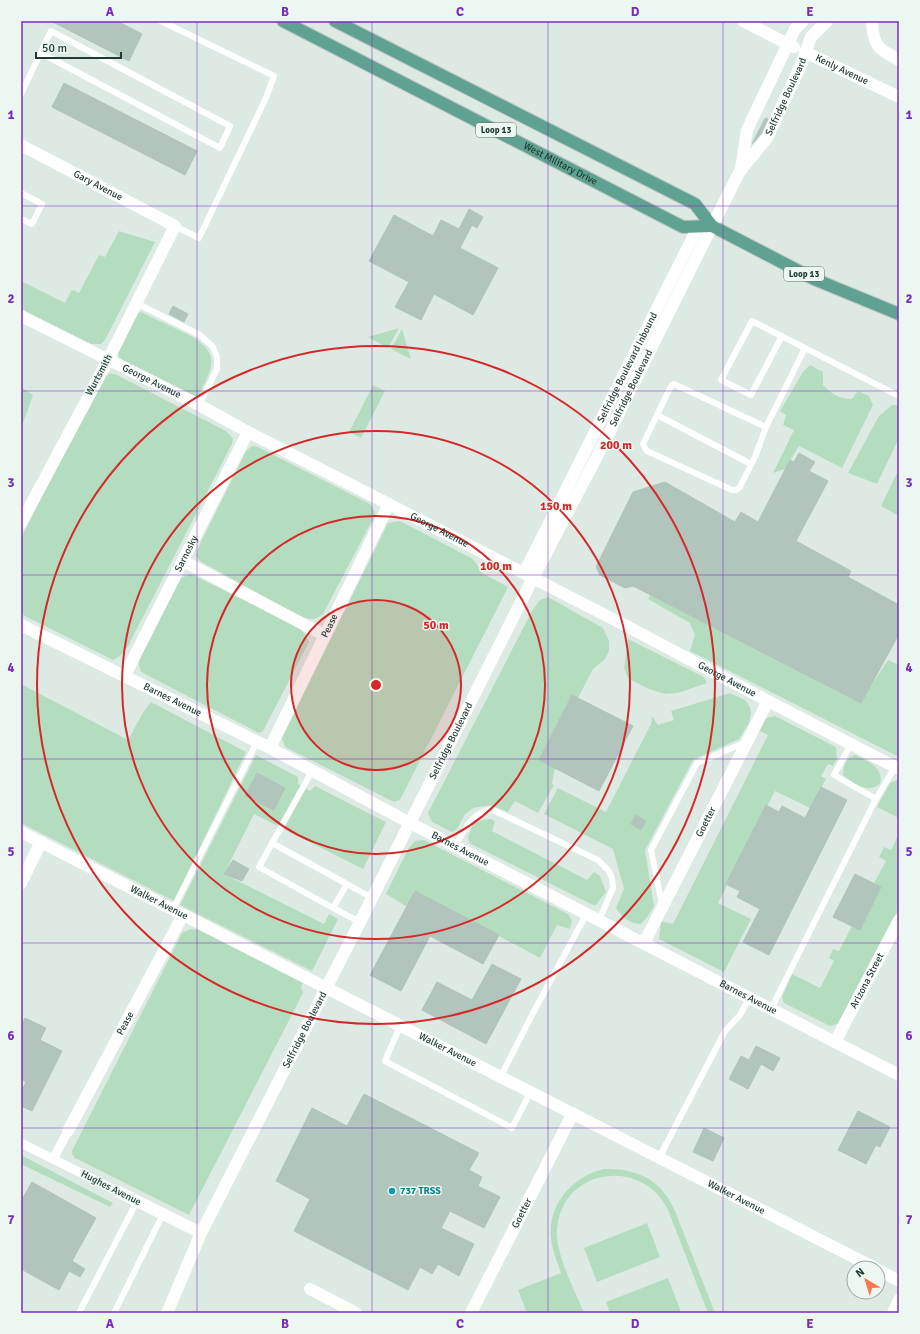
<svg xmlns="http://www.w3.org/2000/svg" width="920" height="1334" viewBox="0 0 920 1334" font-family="Signika,sans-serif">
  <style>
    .green { fill: #b4ddc0 }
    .building { fill: #b2c5bd; stroke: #afc4bb }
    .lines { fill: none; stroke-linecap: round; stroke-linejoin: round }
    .primary-casing { stroke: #bcc4c2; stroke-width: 14 }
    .service { stroke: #fff; stroke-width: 6 }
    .pedestrian { stroke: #fff; stroke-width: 9 }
    .minor { stroke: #fff; stroke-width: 12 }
    .tertiary { stroke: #fff; stroke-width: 12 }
    .primary { stroke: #5fa291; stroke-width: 12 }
    .grid { fill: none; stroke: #7b2cbf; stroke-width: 1; stroke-opacity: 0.55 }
    .ring { fill: none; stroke: #d62828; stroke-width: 2 }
    .culture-dot { fill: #0f9aa8; stroke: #edf7f2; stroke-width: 1.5 }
    .labels { text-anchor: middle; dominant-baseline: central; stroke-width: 3; stroke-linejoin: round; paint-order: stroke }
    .shield { fill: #edf7f2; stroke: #5c736c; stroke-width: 1 }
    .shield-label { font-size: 9px; font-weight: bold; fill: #1e3a33 }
    .street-label { font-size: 10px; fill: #1e3a33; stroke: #edf7f2 }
    .culture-label { font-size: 10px; font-weight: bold; fill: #0d838f; stroke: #edf7f2; text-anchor: start }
    .centre { fill: #d62828; stroke: #edf7f2; stroke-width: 2 }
    .ring-label { font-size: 12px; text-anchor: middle; font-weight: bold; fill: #d62828; stroke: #edf7f2; stroke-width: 3; stroke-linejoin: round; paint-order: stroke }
    .neatline { fill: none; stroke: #7b2cbf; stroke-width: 1.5 }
    .grid-label { font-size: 13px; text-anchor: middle; font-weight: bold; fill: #7b2cbf }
  </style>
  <rect width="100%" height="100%" fill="#ddeae4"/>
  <path class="green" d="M119 231 155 242 105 340 101 344H91L21 309V281L65 303 71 291 74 290 79 293 99 255 105 257Z
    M141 312 193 337C222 356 211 369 199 395L197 397 119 358 118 349 138 313Z
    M399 328 388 348 368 337Z
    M402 329 411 359 391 349Z
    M810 365 823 372V385C832 394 839 399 852 399L858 391 869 396 873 405 842 468 799 446 785 469 773 473 794 430 783 425 786 415 780 411 803 372Z
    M109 374H115L226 431 233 439 232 444 127 648 120 656 113 660 21 614V538L102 379Z
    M373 385 385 391 361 438 349 432Z
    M21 387 33 395 21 429Z
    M892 405H899V438L877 484 848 473 879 416Z
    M252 446 258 447 370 504 375 512 374 517 323 614C314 622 308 619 297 615L200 561 196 556 198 548 246 451Z
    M899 469V516L881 506Z
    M400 521 473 559 482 573 508 587 400 800 394 802 285 747 282 738 388 523Z
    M191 574 298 627 306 635 309 642 263 731 259 733 141 672 138 661 181 578Z
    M650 595 860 702 888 660 899 665V757L690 651 695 635 690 623 648 599Z
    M548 597 603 628 609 641V651L605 659 593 669 578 698 572 695 539 760 555 768 552 784 554 785 538 813 515 801 508 812 491 805 473 808 465 814 457 829 452 832 432 822 428 813 532 611 540 600Z
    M628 639 704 677 707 683 678 693 665 694 649 689 631 680 627 676 624 668Z
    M21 684 128 740 144 711 151 702 246 752 174 901 21 823Z
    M730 693 745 700 750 707 751 713 749 723 739 739 693 760 645 850 654 906 648 916 641 924C629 924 622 917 616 908L624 889 613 849 544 814 558 788 606 812 651 724 652 716 658 725 674 720 671 711Z
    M775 716 836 747 837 758 833 766 828 764 821 776 826 779 810 808 775 791 718 903 751 919 724 972 659 939 661 921 673 924 768 735 759 731 766 718Z
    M256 755 298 777V784L310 791 315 786 386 822 363 869 254 814 224 874 324 924 329 914 338 919 312 971 180 905Z
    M856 755C868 762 884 767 880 784 868 794 852 783 843 775 843 766 846 757 856 755Z
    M899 779V818L877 807 890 783Z
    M492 819 495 822 492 831 587 880 594 872 600 876 606 892 595 906 469 843 468 837 473 824 482 820Z
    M899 833V908L840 1023 830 1026 784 1003 782 997 792 974 820 988 834 961 829 958 833 949 839 951 852 926 860 930 881 887 874 883 886 861 879 857 884 847 891 850Z
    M424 840 568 914 572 920 570 929 557 925 540 958 415 891 407 907 386 894 408 849 415 841Z
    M191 929 199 930 303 983 301 987 303 993 189 1215 75 1158 72 1154V1151L182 933Z
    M21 1155 113 1203 110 1207 23 1165 21 1168Z
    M604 1169C637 1168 662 1180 675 1211L715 1313H708L668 1210C642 1156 561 1168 557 1230 555 1253 575 1291 584 1313H527L518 1290 561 1273C557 1261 552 1250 551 1237 548 1204 573 1176 604 1169Z
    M647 1223 660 1257 597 1282 584 1248Z
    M668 1278 681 1312 610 1313 606 1302Z"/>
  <path class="building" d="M51 21H117L142 34 129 61Z
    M64 83 197 151 185 175 52 107Z
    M765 118 768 119 761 134 752 144Z
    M469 209 483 217 477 228 472 225 460 248 498 268 473 315 434 294 421 320 395 307 409 282 369 261 394 215 433 236 441 220 459 229Z
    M173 306 188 314 184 322 169 314Z
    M799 453 815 462 809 471 828 481 796 541 851 571 848 577 899 605V634L861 703 633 586 625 588 600 575 596 567 633 492 665 482 735 522 741 512 758 522 790 460 794 462Z
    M572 695 633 726 599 791 539 760Z
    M257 773 285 788 274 810 245 796Z
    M821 787 847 800 769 955 743 942 760 909 737 897 740 891 726 884 766 805 779 812 782 806 805 818Z
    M636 815 646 821 641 830 631 824Z
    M233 860 249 869 242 881 224 874Z
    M855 874 881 887 860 930 833 917Z
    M415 891 499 935 483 964 430 936 401 991 370 975Z
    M492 964 521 979 486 1044 422 1010 437 982 472 1000Z
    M25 1018 46 1028 40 1040 62 1051 32 1111 21 1106V1092L26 1082 21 1079V1026Z
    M756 1046 780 1058 773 1071 761 1064 748 1089 729 1079 741 1056 749 1060Z
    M364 1094 479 1153 469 1170 482 1177 478 1186 500 1197 484 1228 450 1211 441 1228 474 1244 459 1276 438 1264 432 1274 420 1267 408 1290 294 1231 310 1199 276 1181 312 1108 347 1126Z
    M858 1111 890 1127 880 1147 876 1145 866 1164 838 1150Z
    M704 1128 724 1138 713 1161 693 1152Z
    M32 1182 96 1218 72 1261 85 1269 80 1277 69 1271 59 1290 21 1269V1201Z"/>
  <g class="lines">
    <defs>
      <g id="primary">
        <path id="s14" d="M283 21 683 227 712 226"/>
        <path d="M335 21 695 204 712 226 814 279 899 314"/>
      </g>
    </defs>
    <use href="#primary" class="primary-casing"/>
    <path class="service" d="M161 21 274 76 266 98 199 238 175 226
      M21 94 51 31 230 126 220 148 41 53
      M21 193 42 204 32 224 21 219
      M136 303 200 335 213 347 217 357V369L199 405
      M782 336 751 395 721 380 752 321 899 396
      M657 415 751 464
      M766 427 755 457 740 487 736 490H732L647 451 643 444 671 386 674 384 766 427 805 348
      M851 744 834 775 876 799 895 767
      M312 771 259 867 333 908
      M272 843 347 884
      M455 846C465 830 472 810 493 810L598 860 608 870 612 878 613 888 599 920
      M662 904 651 850 697 763 746 742
      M173 909 257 742
      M360 922 333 908 347 884 372 898
      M771 1009 876 799
      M401 1024 385 1061 512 1128 531 1091
      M501 1076 533 1013 587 913
      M659 1158 725 1031 740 1015 750 997
      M79 1313 137 1201
      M114 1313 163 1214"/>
    <path class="pedestrian" d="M21 1143 119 1192
      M53 1159 68 1131"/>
    <g class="minor">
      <path d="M872 21C873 46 878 49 899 60"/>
      <path id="s1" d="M805 52 899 97"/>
      <path id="s2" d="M21 145 175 226 108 360 21 523"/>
      <path id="s3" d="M21 316 199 405 248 432 615 620 768 701 899 769"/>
      <path d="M183 561 324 635"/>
      <path id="s4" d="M524 573 698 227"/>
      <path id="s5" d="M21 625 270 748 410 823 899 1075"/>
      <path id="s6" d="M125 675 248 432"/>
      <path id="s7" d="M270 748 389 504"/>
      <path id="s8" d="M21 832 875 1268"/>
      <path d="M21 883 41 842"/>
      <path id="s9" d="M644 943 768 701"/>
      <path id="s10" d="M835 1042 899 920"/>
      <path id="s11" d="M68 1131 183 915"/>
      <path d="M119 1192 201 1233"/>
      <path d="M878 1270 899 1281"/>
      <path d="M310 1289 356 1313"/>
      <path id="s12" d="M471 1313 573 1113"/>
      <path d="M893 1313 899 1300"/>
    </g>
    <g class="tertiary">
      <path d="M743 21 794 47"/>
      <path d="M741 170 747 130 795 29 803 21"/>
      <path id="s13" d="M167 1313 201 1233 360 922 533 578 602 447 712 226 740 171 767 138 801 65 811 37 827 21"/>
    </g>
    <use href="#primary" class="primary"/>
  </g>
  <path class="grid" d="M197 21V1313M372 21V1313M548 21V1313M723 21V1313M21 206H899M21 391H899M21 575H899M21 759H899M21 943H899M21 1128H899"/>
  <circle cx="376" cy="685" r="85" fill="#d62828" fill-opacity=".12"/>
  <g class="ring">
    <circle cx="376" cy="685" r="85"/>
    <circle cx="376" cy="685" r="169"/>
    <circle cx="376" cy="685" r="254"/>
    <circle cx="376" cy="685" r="339"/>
  </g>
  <circle class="culture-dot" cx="392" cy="1191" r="4"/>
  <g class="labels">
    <g class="shield">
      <rect x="476" y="123" width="40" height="14" rx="3"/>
      <rect x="784" y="267" width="40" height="14" rx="3"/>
    </g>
    <g class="shield-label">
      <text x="496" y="130">Loop 13</text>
      <text x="804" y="274">Loop 13</text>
    </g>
    <g class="street-label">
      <text stroke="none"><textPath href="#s1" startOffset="41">Kenly Avenue</textPath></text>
      <text stroke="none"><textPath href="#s13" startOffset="1366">Selfridge Boulevard</textPath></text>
      <text stroke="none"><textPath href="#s14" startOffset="312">West Military Drive</textPath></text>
      <text stroke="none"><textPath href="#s2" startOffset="87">Gary Avenue</textPath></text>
      <text stroke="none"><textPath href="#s4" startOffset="230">Selfridge Boulevard Inbound</textPath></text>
      <text transform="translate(99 375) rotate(-62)">Wurtsmith</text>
      <text stroke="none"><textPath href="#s3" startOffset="146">George Avenue</textPath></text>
      <text stroke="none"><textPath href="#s13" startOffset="1035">Selfridge Boulevard</textPath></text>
      <text stroke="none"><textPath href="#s3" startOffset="470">George Avenue</textPath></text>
      <text stroke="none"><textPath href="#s6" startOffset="136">Sarnosky</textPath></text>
      <text stroke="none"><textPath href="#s7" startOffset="136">Pease</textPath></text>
      <text stroke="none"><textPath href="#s3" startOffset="794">George Avenue</textPath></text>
      <text stroke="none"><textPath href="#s5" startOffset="169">Barnes Avenue</textPath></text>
      <text stroke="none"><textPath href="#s13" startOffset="639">Selfridge Boulevard</textPath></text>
      <text stroke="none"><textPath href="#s9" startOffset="136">Goetter</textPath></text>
      <text stroke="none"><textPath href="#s5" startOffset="493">Barnes Avenue</textPath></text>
      <text stroke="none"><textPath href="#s8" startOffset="155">Walker Avenue</textPath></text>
      <text stroke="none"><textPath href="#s10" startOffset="69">Arizona Street</textPath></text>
      <text stroke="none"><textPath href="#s5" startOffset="817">Barnes Avenue</textPath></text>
      <text stroke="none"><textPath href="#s11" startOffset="122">Pease</textPath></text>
      <text stroke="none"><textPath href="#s13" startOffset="315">Selfridge Boulevard</textPath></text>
      <text stroke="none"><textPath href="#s8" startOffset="479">Walker Avenue</textPath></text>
      <text transform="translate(111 1188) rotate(27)">Hughes Avenue</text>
      <text stroke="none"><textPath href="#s8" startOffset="803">Walker Avenue</textPath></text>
      <text stroke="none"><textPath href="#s12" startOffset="112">Goetter</textPath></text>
    </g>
    <g class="culture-label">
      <text x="400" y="1191">737 TRSS</text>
    </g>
  </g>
  <circle cx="376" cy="685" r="6" class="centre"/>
  <g class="ring-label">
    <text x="616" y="449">200 m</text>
    <text x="556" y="510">150 m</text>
    <text x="496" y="570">100 m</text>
    <text x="436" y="629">50 m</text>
  </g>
  <rect width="920" height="1334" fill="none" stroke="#edf7f2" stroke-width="44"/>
  <g transform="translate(866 1280) rotate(322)"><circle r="19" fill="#edf7f2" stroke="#9aaba6"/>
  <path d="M0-3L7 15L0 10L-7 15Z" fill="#f9784c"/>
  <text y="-6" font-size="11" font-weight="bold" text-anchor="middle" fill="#1e3a33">N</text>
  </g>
  <path d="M36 52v6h85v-6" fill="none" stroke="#1e3a33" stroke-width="2"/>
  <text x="42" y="52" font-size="12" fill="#1e3a33" stroke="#edf7f2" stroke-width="3" paint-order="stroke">50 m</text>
  <rect x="22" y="22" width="876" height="1290" class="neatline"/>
  <g class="grid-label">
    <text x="110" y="16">A</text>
    <text x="285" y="16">B</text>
    <text x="460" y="16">C</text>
    <text x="635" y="16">D</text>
    <text x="810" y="16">E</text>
    <text x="11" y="119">1</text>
    <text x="909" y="119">1</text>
    <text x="11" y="303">2</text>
    <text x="909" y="303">2</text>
    <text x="11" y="487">3</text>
    <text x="909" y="487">3</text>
    <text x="11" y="672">4</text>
    <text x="909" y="672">4</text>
    <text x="11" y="856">5</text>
    <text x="909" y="856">5</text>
    <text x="11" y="1040">6</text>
    <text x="909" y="1040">6</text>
    <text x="11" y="1224">7</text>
    <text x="909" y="1224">7</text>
    <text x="110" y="1328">A</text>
    <text x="285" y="1328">B</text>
    <text x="460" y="1328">C</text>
    <text x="635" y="1328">D</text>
    <text x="810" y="1328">E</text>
  </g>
</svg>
